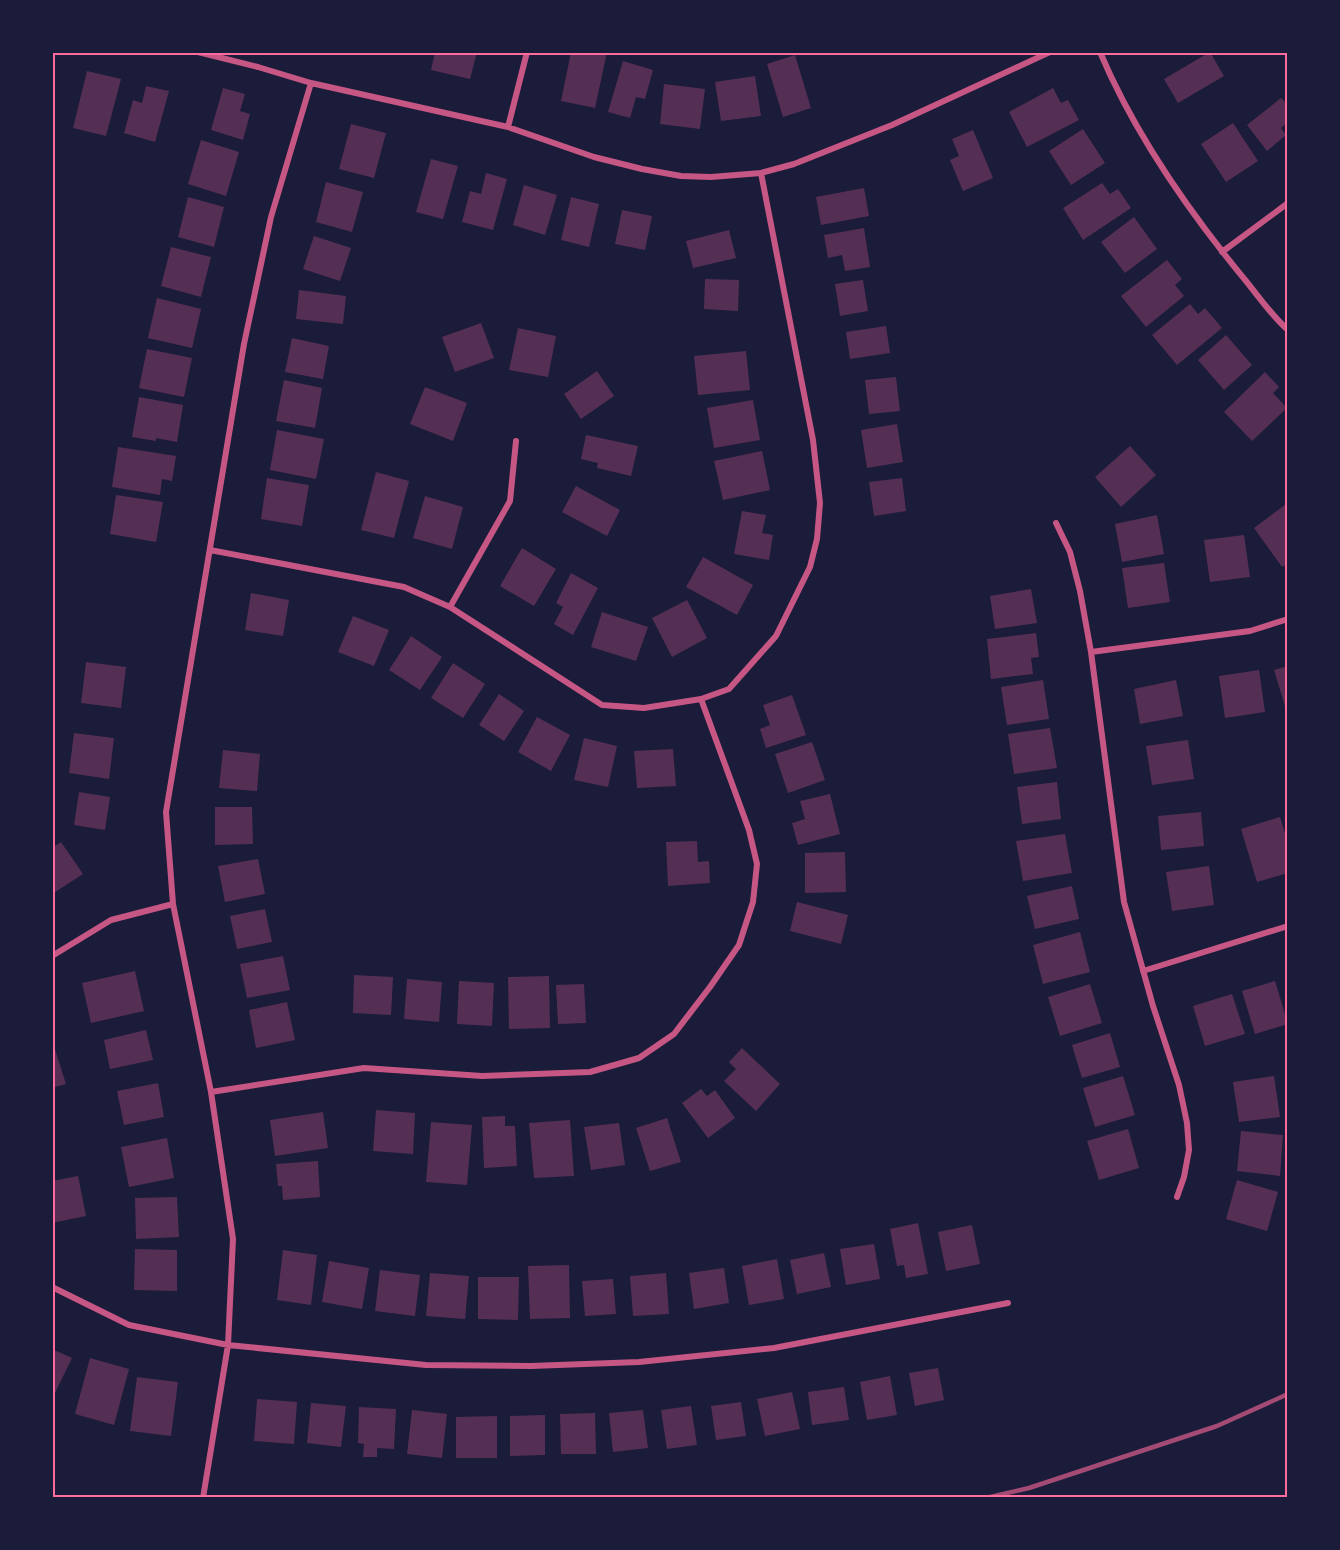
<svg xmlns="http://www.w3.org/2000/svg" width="1340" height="1550" viewBox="0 0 1340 1550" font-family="'Noto Serif',serif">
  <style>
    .building { fill: #542f53 }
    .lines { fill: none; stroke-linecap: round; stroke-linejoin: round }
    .minor { stroke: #c65784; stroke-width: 6 }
    .rail { stroke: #a44b75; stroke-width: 4.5 }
    .neatline { fill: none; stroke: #ff6b9d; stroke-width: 2 }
  </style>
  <rect width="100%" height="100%" fill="#1b1b3a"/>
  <path class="building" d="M435 52H477L470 79 431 70Z
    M571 52H607L595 108 561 101Z
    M1210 52 1224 76 1178 103 1164 79Z
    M795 55 811 108 783 117 767 64Z
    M623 61 653 70 645 99 636 97 630 118 608 112Z
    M87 71 121 79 106 136 73 128Z
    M755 76 761 116 721 121 715 82Z
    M664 84 705 89 700 129 660 124Z
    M146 86 169 91 155 142 124 133 133 100 142 103Z
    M223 88 245 94 240 111 250 114 243 140 211 130Z
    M1053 88 1061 103 1068 100 1079 120 1027 147 1009 112Z
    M1281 98 1288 105V122L1281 128 1286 135 1267 151 1247 125Z
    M1233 123 1258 161 1226 182 1201 144Z
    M351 124 386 133 374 178 339 169Z
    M1083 129 1105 163 1071 185 1049 151Z
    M973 130 993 178 963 191 950 160 959 156 952 139Z
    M201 140 239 152 226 196 188 184Z
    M431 159 458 166 443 219 416 212Z
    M486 173 507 179 493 230 462 222 470 191 481 194Z
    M326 182 363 192 352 232 316 222Z
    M1102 183 1110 194 1118 189 1131 208 1083 240 1063 208Z
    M524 185 557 195 545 235 513 225Z
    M864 188 869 216 821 225 816 197Z
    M188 197 224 207 214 247 178 237Z
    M571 197 599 204 589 247 561 240Z
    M622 210 652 216 645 250 615 244Z
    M1134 217 1157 249 1125 273 1101 242Z
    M864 228 870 267 845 271 842 255 828 258 824 235Z
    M729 230 736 258 693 268 686 241Z
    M314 236 351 248 340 281 303 269Z
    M171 247 211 257 201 297 161 286Z
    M1167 260 1182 279 1175 285 1184 296 1146 327 1121 296Z
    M705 279 739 280 738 311 704 309Z
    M863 280 868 311 840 316 835 284Z
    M299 290 346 296 343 324 296 319Z
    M157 298 201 309 192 348 148 338Z
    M1190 304 1198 314 1205 308 1222 328 1177 365 1152 335Z
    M481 323 494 358 455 372 442 337Z
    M886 326 890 353 850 359 846 332Z
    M518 328 556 336 548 377 509 370Z
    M1226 335 1252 365 1224 390 1198 360Z
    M292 338 329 346 323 379 285 372Z
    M147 349 192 358 184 397 139 388Z
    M746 351 750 390 698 395 694 356Z
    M597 371 614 396 581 419 564 394Z
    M1265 372 1279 387 1273 393 1287 408 1252 441 1224 412Z
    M896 377 900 411 869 414 865 380Z
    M284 380 322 388 315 428 276 421Z
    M425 387 467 403 453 441 410 424Z
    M139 397 183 405 177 442 156 438V441L132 437Z
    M753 400 760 440 714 448 707 408Z
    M897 424 903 462 867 468 861 430Z
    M277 430 324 439 316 479 270 470Z
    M586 435 638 446 631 476 597 468 598 463 581 459Z
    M1130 446 1156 475 1121 507 1095 477Z
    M118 447 176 456 172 481 162 479 160 495 112 487Z
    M762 451 770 490 723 500 714 461Z
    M376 472 409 481 394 538 361 530Z
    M267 478 309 485 302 526 261 519Z
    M902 478 906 511 874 516 869 482Z
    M576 486 620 510 607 536 562 512Z
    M116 495 163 502 156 542 110 534Z
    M425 496 463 507 452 549 413 538Z
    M1286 504 1288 563 1282 567 1254 528Z
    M742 511 766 515 762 533 773 535 769 560 734 554Z
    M1157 515 1164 554 1122 562 1115 524Z
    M1244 535 1250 577 1210 582 1204 540Z
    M522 548 556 569 534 606 500 586Z
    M703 557 753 585 737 615 686 587Z
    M1164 563 1170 602 1128 608 1122 568Z
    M571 573 598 588 573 635 554 624 563 607 556 603Z
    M1031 589 1037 623 995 629 990 596Z
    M251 593 289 600 283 636 245 630Z
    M687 600 707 638 672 657 652 618Z
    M602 612 648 627 636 661 591 647Z
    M353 616 389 630 374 666 338 652Z
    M1036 633 1039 657 1031 658 1033 674 991 679 987 639Z
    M411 636 442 657 420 690 389 670Z
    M86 662 126 667 121 708 81 703Z
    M453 663 485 684 463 718 431 698Z
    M1288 666V713H1287L1274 670Z
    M1259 670 1265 712 1225 718 1219 676Z
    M1043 680 1049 719 1007 725 1001 687Z
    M1176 680 1183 716 1140 724 1134 689Z
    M499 694 524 711 504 741 479 725Z
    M792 695 806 735 766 748 760 729 770 725 763 705Z
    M537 717 570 735 551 771 518 752Z
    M1050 728 1057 768 1014 774 1008 734Z
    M74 733 114 738 109 779 69 773Z
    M584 738 617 746 608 787 574 780Z
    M1188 740 1194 779 1152 785 1146 746Z
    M812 742 825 780 788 793 775 754Z
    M673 749 676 786 637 788 634 751Z
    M223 750 260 754 257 791 219 788Z
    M1057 782 1061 819 1022 824 1017 787Z
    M79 792 110 797 105 830 74 825Z
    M830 794 840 834 798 845 792 823 805 819 800 801Z
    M215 807H252L253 844 215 845Z
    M1201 812 1204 846 1161 850 1158 816Z
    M1280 817 1288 843V873L1257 882 1241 829Z
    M1065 834 1072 873 1023 881 1016 841Z
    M697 841 698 862 709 861 710 883 668 886 666 842Z
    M61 842 83 874 52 894V848Z
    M845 852 846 892 805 893V853Z
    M258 859 265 894 225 902 218 866Z
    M1209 866 1214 905 1172 911 1166 872Z
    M1072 886 1079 919 1035 929 1027 896Z
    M797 902 848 915 841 944 790 931Z
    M265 909 272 942 237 949 230 916Z
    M1080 932 1090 972 1043 984 1033 945Z
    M283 956 290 990 247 998 240 964Z
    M135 971 144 1011 91 1023 82 983Z
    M354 975 393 977 391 1015 353 1013Z
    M549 976 550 1028 509 1029 508 977Z
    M407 979 442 982 439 1022 404 1019Z
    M459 981 494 983 492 1026 457 1024Z
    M1275 981 1288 1024 1255 1034 1242 991Z
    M584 984 586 1023 558 1024 556 985Z
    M1090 984 1102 1023 1060 1036 1048 997Z
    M1232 994 1245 1034 1205 1046 1193 1006Z
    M287 1002 295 1040 256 1048 249 1010Z
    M146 1030 153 1060 110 1069 104 1040Z
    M1110 1033 1120 1067 1082 1078 1072 1045Z
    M52 1040 66 1084 52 1088Z
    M742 1048 780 1084 756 1111 724 1081 736 1069 729 1062Z
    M1123 1076 1135 1115 1095 1127 1083 1088Z
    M1274 1076 1280 1117 1239 1122 1233 1082Z
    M158 1083 164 1117 124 1125 117 1091Z
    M701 1089 707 1096 715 1090 735 1118 708 1138 682 1103Z
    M376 1110 415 1113 413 1154 373 1151Z
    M323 1112 328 1148 275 1156 270 1120Z
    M505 1116V1126H515L517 1166 484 1168 482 1117Z
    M667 1118 681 1162 650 1171 636 1128Z
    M570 1120 574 1176 534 1178 529 1123Z
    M431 1122 472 1125 467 1185 426 1182Z
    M619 1123 625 1165 591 1170 584 1127Z
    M1128 1129 1139 1168 1099 1180 1087 1141Z
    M1241 1131 1283 1135 1280 1176 1237 1171Z
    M167 1138 174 1178 129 1187 121 1147Z
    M318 1161 320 1197 283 1200 282 1186H278L276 1164Z
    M78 1176 86 1216 52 1223V1181Z
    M1237 1180 1278 1192 1267 1231 1226 1219Z
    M177 1197 179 1237 136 1239 135 1198Z
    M918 1223 928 1274 906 1278 904 1265 897 1266 890 1229Z
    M972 1225 980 1264 946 1271 938 1232Z
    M874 1244 880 1279 846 1285 840 1249Z
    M135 1249 177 1250V1291L134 1290Z
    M283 1250 317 1255 311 1305 277 1300Z
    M824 1253 831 1287 797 1294 790 1260Z
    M777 1259 784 1299 749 1305 742 1266Z
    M329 1261 369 1268 362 1309 322 1302Z
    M569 1265 570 1318 530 1319 528 1266Z
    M724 1268 729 1303 694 1309 689 1273Z
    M380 1270 420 1275 415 1316 375 1311Z
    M430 1273 469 1276 465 1319 426 1316Z
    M666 1273 669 1314 633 1316 630 1276Z
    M478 1277H519L518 1320 478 1319Z
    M613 1279 616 1314 585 1316 582 1281Z
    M52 1349 72 1358 55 1393 52 1392Z
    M90 1358 129 1369 114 1425 75 1414Z
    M938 1368 944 1400 915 1406 909 1373Z
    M890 1376 897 1415 867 1420 860 1382Z
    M137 1377 178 1382 171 1436 130 1431Z
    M844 1387 849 1420 812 1425 808 1392Z
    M792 1392 800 1429 765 1436 757 1399Z
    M257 1399 297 1402 294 1444 254 1441Z
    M741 1402 746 1436 716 1440 711 1406Z
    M311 1403 346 1406 341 1447 307 1443Z
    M691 1406 697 1445 667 1449 661 1410Z
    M359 1407 396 1409 394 1449 377 1448V1457H363L364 1444 358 1443Z
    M412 1410 447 1414 442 1458 407 1454Z
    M643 1410 648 1448 613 1452 609 1413Z
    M595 1413 596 1454H561L560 1414Z
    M545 1415V1455L510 1456V1416Z
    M497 1416V1458H456V1417Z"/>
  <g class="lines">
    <path class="minor" d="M198 52 258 67 311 83 508 127 594 157 642 169 681 176 711 177 761 173 794 164 892 125 1050 52
      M1100 52C1135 135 1189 212 1246 281 1259 297 1272 316 1288 330
      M508 127 527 52
      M1222 252 1288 203
      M1056 523 1070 552 1080 591 1091 652 1124 902 1153 1006 1179 1085 1187 1123 1189 1150 1184 1177 1177 1197
      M210 550 404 587 450 607 602 705 644 708 701 699 729 689 776 636 810 567 817 539 820 503 813 440 761 173
      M450 607 510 501 516 441
      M1091 652 1250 631 1288 619
      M52 956 111 920 173 904
      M1143 971 1288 926
      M211 1092 364 1068 482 1076 590 1072 639 1058 674 1034 710 987 739 945 753 902 757 864 749 830 701 699
      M52 1287 129 1325 228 1345 426 1365 531 1366 639 1362 774 1348 1008 1303
      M203 1498 228 1345 233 1239 211 1092 173 904 166 812 244 344 271 217 311 83"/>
    <path class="rail" d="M986 1498 1029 1488 1217 1426 1288 1394"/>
  </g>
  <rect width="1340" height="1550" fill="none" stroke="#1b1b3a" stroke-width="108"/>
  <rect x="54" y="54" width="1232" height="1442" class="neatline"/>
</svg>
